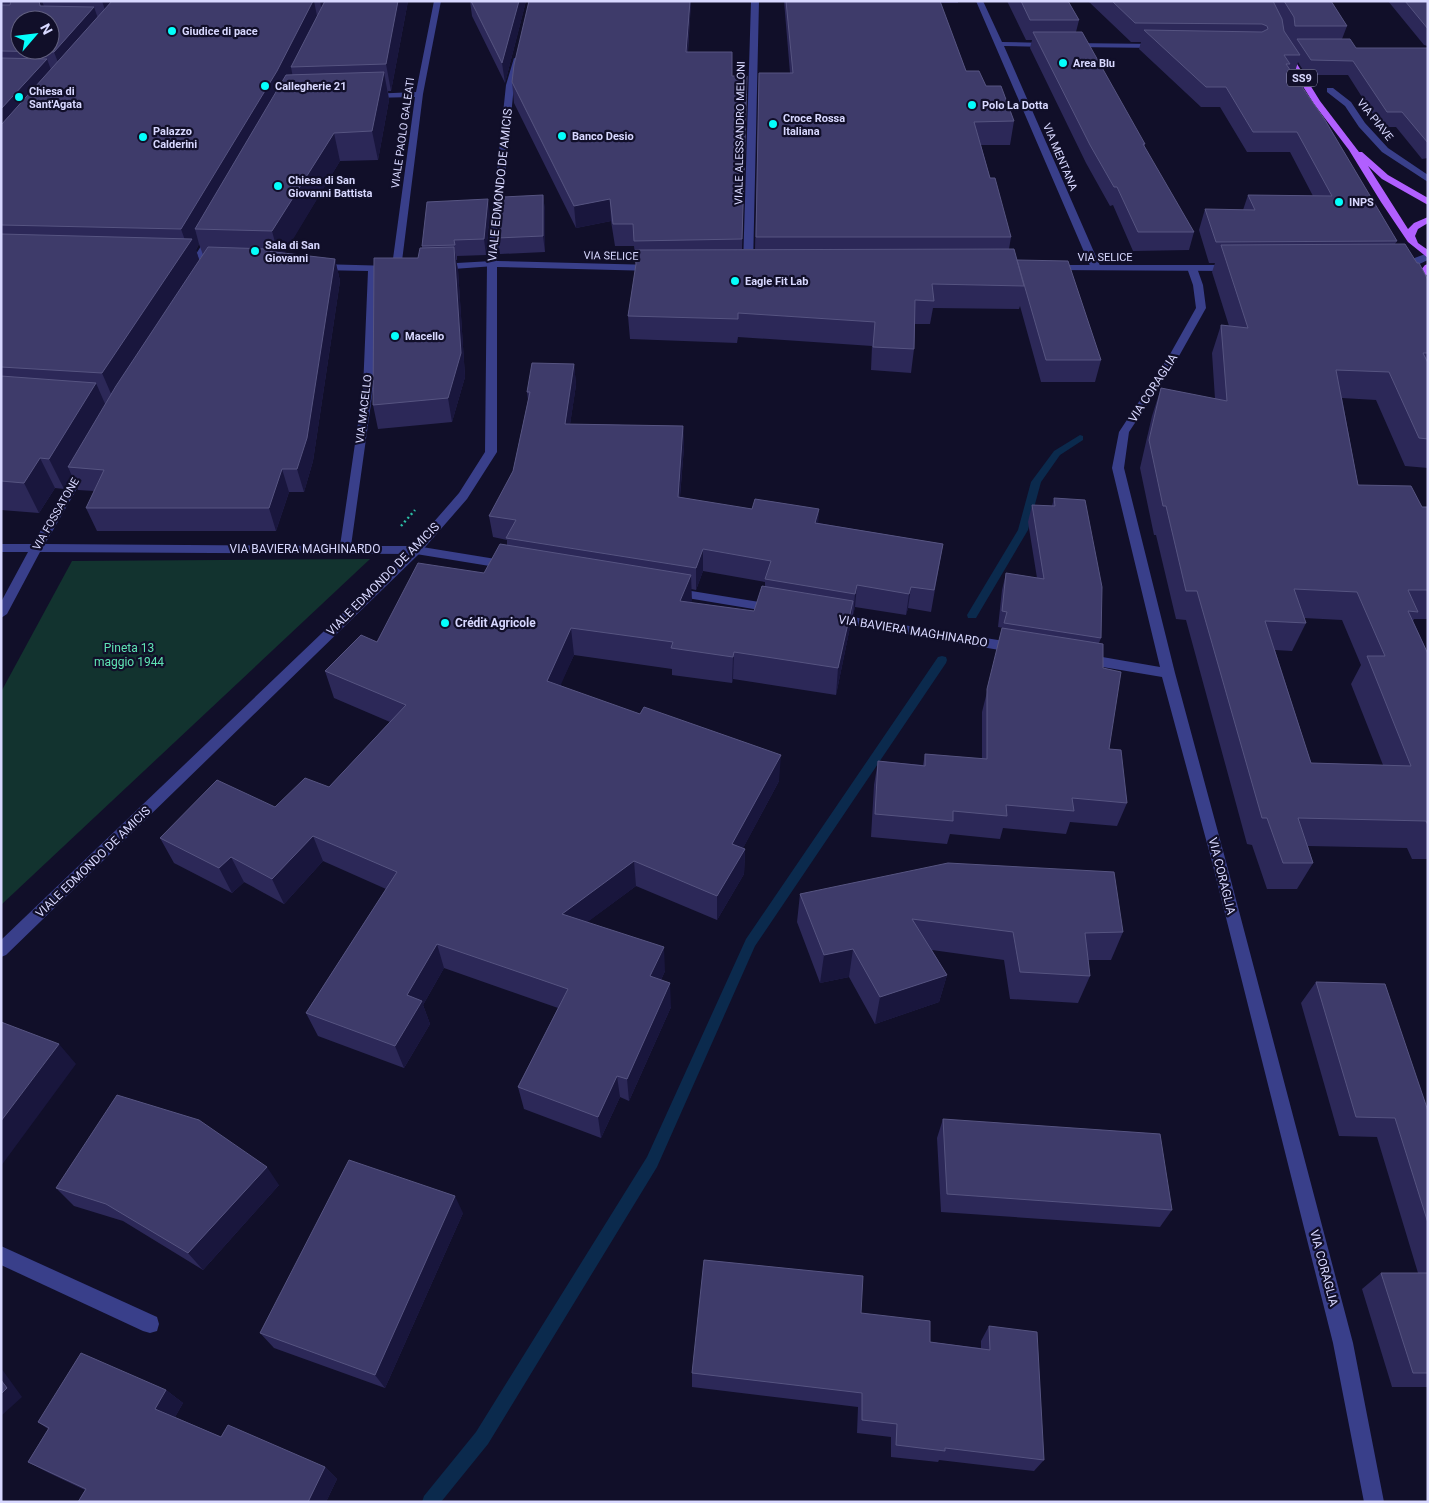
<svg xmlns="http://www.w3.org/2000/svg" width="1429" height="1503" viewBox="0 0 1429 1503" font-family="Roboto,sans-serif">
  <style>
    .green { fill: #12332f }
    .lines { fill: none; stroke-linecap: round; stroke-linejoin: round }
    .stream { fill: #0b2a4d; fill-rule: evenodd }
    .path { stroke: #2cbea5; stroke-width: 2.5; stroke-dasharray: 2 3; stroke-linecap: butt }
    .service { fill: #393f8a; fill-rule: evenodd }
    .minor { fill: #393f8a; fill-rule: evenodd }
    .tertiary { fill: #393f8a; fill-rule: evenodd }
    .primary { fill: #b15fff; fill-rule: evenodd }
    .wall { fill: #2c2858; fill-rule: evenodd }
    .shaded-wall { fill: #19163d }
    .building { fill: #3e3b6a; stroke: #565481; fill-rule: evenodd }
    .poi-dot { fill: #04fffc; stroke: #110f29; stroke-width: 2 }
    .labels { text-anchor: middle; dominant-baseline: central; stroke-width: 4.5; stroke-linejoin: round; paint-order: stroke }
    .far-poi-label { font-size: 11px; font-weight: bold; fill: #d8d8ff; stroke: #110f29; text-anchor: start }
    .shield { fill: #110f29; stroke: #9c9cbf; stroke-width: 1 }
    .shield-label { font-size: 11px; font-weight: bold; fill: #d8d8ff }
    .far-street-label { font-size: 11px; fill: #d8d8ff; stroke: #110f29 }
    .street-label { font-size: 12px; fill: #d8d8ff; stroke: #110f29 }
    .poi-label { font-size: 12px; font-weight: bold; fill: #d8d8ff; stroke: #110f29; text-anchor: start }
    .park-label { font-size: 12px; fill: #5fe4b4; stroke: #110f29 }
  </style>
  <rect width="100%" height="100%" fill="#110f29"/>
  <path class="green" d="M370 559 1 905V692L72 561Z"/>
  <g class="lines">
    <path class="stream" d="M1080 435 1083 436V440L1060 455 1041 482 1028 530 976 618H968L967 615 1018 530 1031 482 1054 451Z
      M942 656 946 657 947 660 946 663 755 946 657 1167 488 1444 441 1502H422L424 1496 476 1432 647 1157 746 939 938 657Z"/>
    <path class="path" d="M401 526 415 510"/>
    <path class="service" d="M1 1246 157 1317 159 1324 157 1331 150 1333 143 1331 1 1265Z"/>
    <path class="minor" d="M434 1H441L423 94 401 269 396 272 378 271 373 389 351 546H416L508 561 512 562 514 565 512 568 508 569 416 554 40 552 7 614 1 618V602L28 552H1V544H33L78 466 84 463 90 466 45 544 340 546 363 389 368 271 319 270 314 267 319 264 392 266 415 97 370 98 366 96 370 94 416 92Z
      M751 1H759L753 266 748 269 743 266Z
      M976 1H983L1002 42 1048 43 1052 45 1048 47 1004 46 1101 268 1099 270H1093L1091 268Z
      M1069 43 1158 44 1162 46 1158 48 1072 47H1069Z
      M1327 88H1333L1351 102 1365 123 1388 148 1428 175V182L1382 152 1359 127 1345 106 1327 92Z
      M211 234 216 237 199 264 196 265 193 264 191 262 208 235Z
      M492 261 497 264 495 266 439 270 434 267 439 264Z
      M1192 265 1197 268 1203 285 1206 308 1179 356 1129 432 1124 468 1175 673 1225 858 1353 1343 1384 1502H1364L1333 1343 1211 858 1162 677 1085 664 1080 662 1079 659 1080 656 1085 654 1160 667 1112 468 1119 432 1169 356 1196 308 1193 285 1187 268Z
      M673 588 772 604 778 608 772 612 669 595 667 592 669 589Z
      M833 614 1017 643 1022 645 1023 648 1022 651 1017 653 829 621 827 618 829 615Z"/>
    <path class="tertiary" d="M514 58 521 60 514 85 497 261 654 265 659 268 654 271 497 267V452L467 499 420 553 6 955 1 957V940L412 547 459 493 485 452 487 264 506 85Z
      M1428 253V260C1418 264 1403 274 1393 266Z
      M1053 265H1231L1236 268 1231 271 1050 270V266Z"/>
    <path class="primary" d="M1283 51H1289L1320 101 1359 152H1362L1388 175 1428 198V205L1382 179 1368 166 1408 229 1414 223 1428 217V223L1418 229 1415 236 1418 243 1428 250V258L1408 242 1381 202 1349 150 1314 104 1282 53Z
      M1428 264V273L1425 277 1428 306C1418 301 1416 287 1415 277L1425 265Z"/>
  </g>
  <path class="wall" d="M1 1H408L391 91H388L389 100 378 160 340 161 284 253 335 259 340 281 313 461 304 492H289L276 531H97L86 508 94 491 78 490 72 476 64 489 55 488 39 513 1 510ZM199 244 203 255 199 260 196 250Z
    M470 1H526L505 83 472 16Z
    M529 1H733V2H691L688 52 732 76H747L742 249H755L759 73H790L784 1H958V3H940L966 71 986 86 1014 121 1010 145H981L990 178 1011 237 1009 249 1017 261 1101 360 1095 382H1041L1020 306 1019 309 933 308 930 324H915L914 349 911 373 871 370 872 346 738 337 737 343 630 339 628 316 636 267 634 246H615L611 221 576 228 514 103 512 82Z
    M1007 1H1068L1079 20 1076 32 1145 144 1144 147 1194 232 1189 250 1133 251 1113 205 1110 206 1086 163 1030 48 1032 40H1026Z
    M1088 1H1331L1347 26 1342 39 1356 48H1428V158L1422 159 1396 127H1381L1348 75H1306L1298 62 1294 75 1397 241 1395 244 1417 263 1428 280V468L1405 466 1376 400 1342 398 1358 485 1422 507H1428V619H1414L1413 621 1428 654V859H1412L1407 848 1308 846 1313 863 1297 889H1267L1252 845 1247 844 1186 620 1176 619 1156 535H1154L1140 468 1152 416 1161 388 1215 399 1212 353 1221 325 1229 326 1212 272 1215 263H1209L1199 230 1205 209 1243 210 1248 195 1313 196 1290 152H1247L1220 107H1201L1139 49 1141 42H1131ZM1304 618 1342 620 1361 665 1351 684 1383 765 1311 763 1275 650 1292 651 1306 623Z
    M1388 1H1428V46L1424 45Z
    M543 195 545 211V252L500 254 497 238Z
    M490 215 486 255 457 256V260H456L458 270 465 377 452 422 378 429 373 405 418 258 422 248V246Z
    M574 364 576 385 570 424 683 426 684 447 680 497 818 523 943 544 931 612 908 608 906 615 855 607 853 615H852L850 627 836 695 733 679 732 683 672 675V669L574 655 560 685 779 781 743 848 745 849 744 874 717 920 636 886 587 922 665 971 661 980 671 1007 629 1101 620 1097 601 1138 524 1109 518 1087 558 1008 444 968 423 1005 430 1024 404 1068 318 1036 306 1013 386 889 323 861 284 904 244 882 232 893 174 863 160 838 275 807 329 787 390 722 334 698 325 671 377 642 484 573 507 545V540L493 537 489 516 513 471 528 400 527 392ZM703 571 765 582V587L754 611 691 603V589L696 590Z
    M1054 498 1101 638 1099 643 1103 668 1109 749 1127 803 1117 826 1070 822 1066 834 1003 828 1000 839 950 834 947 844 871 837 874 785 878 761 923 765 925 754 982 759V712L1003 628 998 627 1002 590 1006 573 1037 578 1028 522 1032 505 1052 506Z
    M800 894 1123 932 1111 960H1088L1090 976 1078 1003 1010 999 1004 960 932 950 947 975 939 1002 875 1024 849 977 820 983 797 922Z
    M1316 982 1428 1111V1387H1392L1362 1289 1381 1273H1418L1377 1137 1339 1136 1301 1003Z
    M943 1119 1172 1210 1160 1227 941 1212 937 1138Z
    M279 1185 203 1270 123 1221 74 1206 56 1188Z
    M463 1213 385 1388 274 1348 260 1333Z
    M861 1313 930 1342 981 1348V1341L989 1326 1044 1460 1034 1471 939 1460 938 1462 891 1457V1437L857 1433 858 1407 692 1387V1373Z
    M166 1390 183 1403 175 1417 221 1437 325 1467 337 1479 326 1502H78L85 1490 49 1473 28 1462 48 1429 38 1422Z"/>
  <path class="shaded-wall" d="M39 1H42L49 20H46Z
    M102 1H125L110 25Z
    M313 1H314L319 26 291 67 293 78 195 229 199 244 196 250 202 268 115 403 102 373 187 246 181 229Z
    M320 1H332L323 18Z
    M398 1H408L391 91 386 64Z
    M519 1H526L505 83 502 63Z
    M690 1H691L686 72V52Z
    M94 7 103 33 64 78 54 52Z
    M47 59 57 86 1 149V109Z
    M384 72 389 100 378 160 372 131Z
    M334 133 340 161 280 261 272 231Z
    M543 195 545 211V252L543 236Z
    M488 199 490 215 486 255 484 239Z
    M610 199 611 221 576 228 574 206Z
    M454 247 458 270 465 377 452 422 448 398Z
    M335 259 340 281 313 461 304 492 297 469Z
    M574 364 576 385 567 445 565 424Z
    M96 383 109 413 68 467 72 476 64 489 49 459Z
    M683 426 684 447 678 518V497Z
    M40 458 55 488 39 513 24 483Z
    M282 469 289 492 276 531 269 508Z
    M819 509 818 531 815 523Z
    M703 549V571L696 590V568Z
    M691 575 692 601 681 628 680 601Z
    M857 585 855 607 853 615 855 594Z
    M911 587 908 608 906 615 909 594Z
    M853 601 850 627 836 695 838 668Z
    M571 628 574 655 551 707 547 681Z
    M734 652 733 679 732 683 733 657Z
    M781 755 779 781 732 869V844Z
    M313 836 323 861 284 904 272 879Z
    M745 849 744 874 717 920V896Z
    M231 857 244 882 232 893 219 868Z
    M634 861 636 886 566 938 562 914Z
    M437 944 444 968 423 1005 430 1024 404 1068 395 1046 407 995Z
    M664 947 665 971 652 1000 650 976Z
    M853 949 849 977 820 983 824 955Z
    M947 975 939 1002 875 1024 880 997Z
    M670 983 671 1007 629 1101 627 1079Z
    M59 1044 76 1064 1 1166V1121Z
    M617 1076 620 1097 601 1138 598 1117Z
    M267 1167 279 1185 203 1270 188 1253Z
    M455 1196 463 1213 385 1388 375 1375Z
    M1 1368 22 1397 1 1416Z
    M166 1390 183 1403 172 1422 155 1409Z
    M325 1467 337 1479 326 1502H308Z"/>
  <path class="building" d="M11 1H39L40 6 94 7 54 52 1 51V5H10ZM20 20H50V50H20Z
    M112 1H313L277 71 181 229 1 225V125Z
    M325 1H398L386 64 291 67Z
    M471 1H519L502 63Z
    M529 1H690L686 52H732V76H747L742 239 634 241 633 224H613L610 199 574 206 512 82 514 65Z
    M786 1H940L966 71H979L986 86H1001L1014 121 974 122 990 178H995L1011 237H756L759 73H793Z
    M1021 1H1068L1079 20H1030Z
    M1112 1H1273L1282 19 1284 31 1300 55H1284L1290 64H1286L1325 120 1397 241 1216 242 1205 209 1255 210 1248 195 1332 196 1297 132H1253L1226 87H1206L1144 30 1262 32 1268 29 1267 26 1262 24 1135 23Z
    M1284 1H1331L1347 26H1295L1294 17Z
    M1405 1H1428V29Z
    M1033 32H1082L1145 144H1143L1194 232H1138L1117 187H1114L1090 145Z
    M1297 39H1350L1356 48H1428V143L1402 112H1387L1353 61 1311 60Z
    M1 58 47 59 1 109Z
    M384 72 372 131 334 133 272 231 195 229 286 75Z
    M543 195V236L497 238 501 199 503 197Z
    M488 199 484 239 454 240 455 245 422 246 427 202Z
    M1 234 192 239 102 373 1 367Z
    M1405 244 1417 263H1419L1428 280V353H1423L1428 363V439L1419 438 1389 372 1336 370 1358 485 1411 486 1422 507H1428V590H1408L1418 612 1408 611 1428 654V825L1426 821 1298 818 1313 863H1283L1267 818H1262L1197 591H1186L1166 506H1163L1149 440 1161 388 1227 401 1221 325 1248 328 1221 245ZM1294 589 1357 592 1385 656H1367L1411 766 1311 763 1265 621 1306 623Z
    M208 247 268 249 266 251 335 259 307 438 297 469H282L269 508H86L104 470 68 467 116 386Z
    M454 247 461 353 448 398 373 405 374 258H418L420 248Z
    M1014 249 1024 286 932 284 934 301 915 300 914 349 873 347 875 322 738 313V319L628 316 636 264 635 250Z
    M1017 260 1068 261 1101 360H1046Z
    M532 363 574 364 565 424 683 426 678 497 752 509 755 499 819 509 815 523 943 544 934 590 911 587 909 594 857 585 855 594 765 579 771 561 703 549 696 568 506 538 516 520 489 516 513 471 530 392H527Z
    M1 376 96 383 49 459 40 458 24 483 1 481Z
    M1054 498 1085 500 1102 587 1101 638 1004 623 1007 612 1002 611 1006 573 1044 579 1032 505 1055 506Z
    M500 544 691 575 680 601 754 611 762 586 853 601 838 668 734 652 733 657 671 648 673 642 571 628 547 681 640 714 644 707 781 755 732 844 745 849 717 896 634 861 562 914 664 947 650 976 670 983 627 1079 617 1076 598 1117 518 1087 568 989 437 944 407 995 422 1001 395 1046 306 1013 397 872 313 836 272 879 231 857 219 868 160 838 217 780 275 807 305 778 329 787 406 705 325 671 361 635 377 642 418 563 484 573Z
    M1002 628 1103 644V668L1121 672 1109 749 1121 750 1127 803 1072 798 1074 811 1006 805 1007 816 953 811V821L875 814 878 761 925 766V754L987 759V689Z
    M948 863 1114 872 1123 932 1085 933 1090 976 1020 972 1013 932 912 919 947 975 880 997 853 949 824 955 800 894Z
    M1316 982 1385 984 1428 1111V1223L1395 1118 1356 1117Z
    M1 1022 59 1044 1 1121Z
    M117 1095 199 1120 267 1167 188 1253 106 1204 56 1188Z
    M943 1119 1160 1134 1172 1210 947 1194Z
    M349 1160 455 1196 375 1375 260 1333Z
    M704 1260 863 1276 861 1313 930 1321V1342L990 1350 989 1326 1037 1332 1044 1460 945 1448V1451L896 1445 897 1424 862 1420V1393L692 1373Z
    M1381 1273H1428V1373H1413Z
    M81 1353 166 1390 155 1409 221 1437 228 1425 325 1467 308 1502H78L86 1489 28 1462 49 1428 38 1422Z
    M1 1380 7 1388 1 1394Z"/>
  <g class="poi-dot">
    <circle cx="172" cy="31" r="5"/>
    <circle cx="1063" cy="63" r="5"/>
    <circle cx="265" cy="86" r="5"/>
    <circle cx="19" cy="97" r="5"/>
    <circle cx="972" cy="105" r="5"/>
    <circle cx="773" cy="124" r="5"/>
    <circle cx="562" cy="136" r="5"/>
    <circle cx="143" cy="137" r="5"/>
    <circle cx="278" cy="186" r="5"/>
    <circle cx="1339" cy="202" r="5"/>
    <circle cx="255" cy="251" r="5"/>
    <circle cx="735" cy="281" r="5"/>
    <circle cx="395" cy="336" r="5"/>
    <circle cx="445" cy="623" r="5"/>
  </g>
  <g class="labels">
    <g class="far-poi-label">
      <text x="182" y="31">Giudice di pace</text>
      <text x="1073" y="63">Area Blu</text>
      <text x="275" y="86">Callegherie 21</text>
      <text x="29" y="91">Chiesa di<tspan x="29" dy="13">Sant'Agata</tspan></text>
      <text x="982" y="105">Polo La Dotta</text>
      <text x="783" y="118">Croce Rossa<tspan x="783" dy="13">Italiana</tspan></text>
      <text x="153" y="131">Palazzo<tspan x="153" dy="13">Calderini</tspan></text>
      <text x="572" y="136">Banco Desio</text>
      <text x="288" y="180">Chiesa di San<tspan x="288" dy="13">Giovanni Battista</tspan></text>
      <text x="1349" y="202">INPS</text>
      <text x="265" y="245">Sala di San<tspan x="265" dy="13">Giovanni</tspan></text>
      <text x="745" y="281">Eagle Fit Lab</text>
      <text x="405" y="336">Macello</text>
    </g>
    <rect class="shield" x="1287" y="69.5" width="30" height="17" rx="4"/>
    <g class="shield-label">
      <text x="1302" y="78">SS9</text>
    </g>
    <g class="far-street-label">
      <text transform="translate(1375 120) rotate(51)">VIA PIAVE</text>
      <text transform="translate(403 133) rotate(-82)">VIALE PAOLO GALEATI</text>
      <text transform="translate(740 133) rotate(-89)">VIALE ALESSANDRO MELONI</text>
      <text transform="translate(1060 157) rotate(67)">VIA MENTANA</text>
      <text transform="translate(611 256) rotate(1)">VIA SELICE</text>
      <text x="1105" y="257">VIA SELICE</text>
      <text transform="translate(364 409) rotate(-83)">VIA MACELLO</text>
      <text transform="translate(56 514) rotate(-60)">VIA FOSSATONE</text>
    </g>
    <g class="street-label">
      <text transform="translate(500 185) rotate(-84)">VIALE EDMONDO DE AMICIS</text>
      <text transform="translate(1153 388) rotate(-57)">VIA CORAGLIA</text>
      <text x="305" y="549">VIA BAVIERA MAGHINARDO</text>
      <text transform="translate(383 579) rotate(-45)">VIALE EDMONDO DE AMICIS</text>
      <text transform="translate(913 631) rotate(9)">VIA BAVIERA MAGHINARDO</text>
      <text transform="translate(93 862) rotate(-44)">VIALE EDMONDO DE AMICIS</text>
      <text transform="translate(1222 876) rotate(76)">VIA CORAGLIA</text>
      <text transform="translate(1324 1268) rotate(75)">VIA CORAGLIA</text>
    </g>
    <g class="poi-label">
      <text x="455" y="623">Crédit Agricole</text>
    </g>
    <g class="park-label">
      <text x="129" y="648">Pineta 13<tspan x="129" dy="14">maggio 1944</tspan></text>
    </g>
  </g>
  <rect width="1429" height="1503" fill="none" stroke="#d8d8ff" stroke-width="5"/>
  <g transform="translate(35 35) rotate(62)"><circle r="24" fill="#110f29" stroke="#615f7f"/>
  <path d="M0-4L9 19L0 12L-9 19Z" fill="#04fffc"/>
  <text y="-8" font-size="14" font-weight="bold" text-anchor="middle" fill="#d8d8ff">N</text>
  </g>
</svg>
